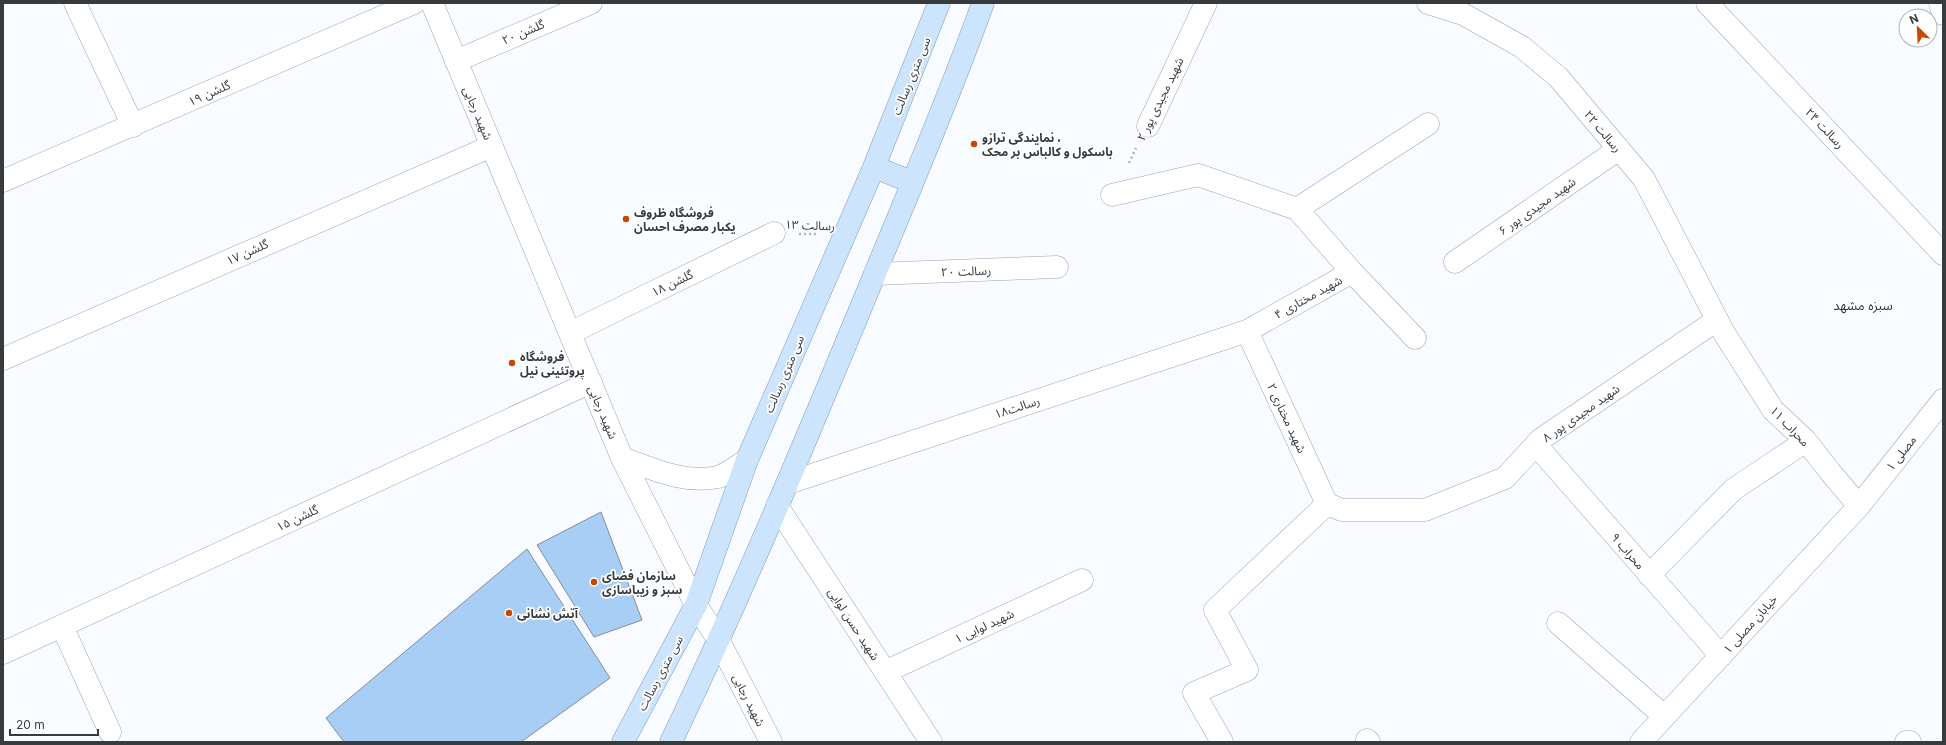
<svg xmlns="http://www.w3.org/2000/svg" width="1946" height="745" viewBox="0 0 1946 745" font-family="Inter,'Noto Sans Arabic',sans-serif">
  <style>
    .building { fill: #a8cef6; stroke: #858d96 }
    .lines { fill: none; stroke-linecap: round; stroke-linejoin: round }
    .minor-casing { stroke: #9da5ae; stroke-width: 23 }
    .secondary-casing { stroke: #9da5ae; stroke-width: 23 }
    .primary-casing { stroke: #829db9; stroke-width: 23 }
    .path { stroke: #b1b5b8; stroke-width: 2.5; stroke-dasharray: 2 3; stroke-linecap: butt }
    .minor { stroke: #fff; stroke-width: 22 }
    .secondary { stroke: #fff; stroke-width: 22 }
    .primary { stroke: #cde4fd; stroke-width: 22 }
    .poi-dot { fill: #cb4600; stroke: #fff; stroke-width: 1.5 }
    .labels { text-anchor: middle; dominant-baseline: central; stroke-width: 3.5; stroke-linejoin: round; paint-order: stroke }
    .street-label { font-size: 12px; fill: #373b3e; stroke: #fff }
    .poi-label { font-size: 12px; font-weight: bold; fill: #373b3e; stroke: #fff; text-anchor: start }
    .neighbourhood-label { font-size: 13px; fill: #2b3239; stroke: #fff }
  </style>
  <rect width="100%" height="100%" fill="#f8fbff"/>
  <path class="building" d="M601 512 642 620 594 637 537 545Z
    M527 549 610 678 521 742H344L326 718Z"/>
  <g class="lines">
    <defs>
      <path id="minor" d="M75 3 133 126
        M1428 3 1463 14 1522 47 1558 77 1644 179 1724 333 1773 410 1806 441 1831 473 1859 506
        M1707 3 1943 254
        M1940 3 1943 14
        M456 61 591 3
        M1148 126 1206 3
        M3 181 414 3
        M1112 195 1198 175 1297 209 1352 272
        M1297 209 1428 124
        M1455 262 1619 149
        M875 274 1057 267
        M1247 331 1327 504
        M570 333 774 233
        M3 359 492 146
        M1536 445 1721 656
        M788 483 1247 331 1352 272 1415 338
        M1327 504 1342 510H1425L1505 478 1541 439 1717 320
        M777 506 931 742
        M1649 575 1734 489 1806 441
        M1558 623 1664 716
        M62 626 110 732
        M3 653 591 382
        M885 672 1082 580
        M1367 740 1369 742
        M1222 742 1194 693 1247 670 1215 610 1327 504
        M1641 742 1859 506 1943 400
        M1906 742H1910"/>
      <path id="secondary" d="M432 3 622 458 696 605 719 641 771 742
        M622 458C653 469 684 484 718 477 727 474 738 465 747 460"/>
      <path id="primary" d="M874 167 912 182
        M623 742 696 605 747 460 874 167 939 3
        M671 742C744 589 809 433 874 276 911 186 950 95 983 3"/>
    </defs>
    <use href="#minor" class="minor-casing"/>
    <use href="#secondary" class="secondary-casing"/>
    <use href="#primary" class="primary-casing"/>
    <path class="path" d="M1129 163 1136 148
      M799 234H816"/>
    <use href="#minor" class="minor"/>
    <use href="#secondary" class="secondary"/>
    <use href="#primary" class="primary"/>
  </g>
  <g class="poi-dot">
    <circle cx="974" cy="144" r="4"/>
    <circle cx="626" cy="219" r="4"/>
    <circle cx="512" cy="363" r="4"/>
    <circle cx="594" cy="582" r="4"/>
    <circle cx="509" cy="613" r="4"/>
  </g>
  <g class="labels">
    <g class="street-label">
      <text transform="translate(523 32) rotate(-23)">۲۰ گلشن</text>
      <text transform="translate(911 76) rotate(-68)">سی متری رسالت</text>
      <text transform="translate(209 93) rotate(-24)">۱۹ گلشن</text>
      <text transform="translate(1160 99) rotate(-64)">۲ شهید مجیدی پور</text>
      <text transform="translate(478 113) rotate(67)">شهید رجایی</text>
      <text transform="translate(1825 128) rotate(47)">۲۴ رسالت</text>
      <text transform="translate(1603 131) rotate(50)">۲۲ رسالت</text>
      <text transform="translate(1537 206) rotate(-35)">۶ شهید مجیدی پور</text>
      <text transform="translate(810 225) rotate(2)">۱۳ رسالت</text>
      <text transform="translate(247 252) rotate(-24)">گلشن ۱۷</text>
      <text transform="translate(966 271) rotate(-2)">۲۰ رسالت</text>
      <text transform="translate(672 283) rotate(-26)">۱۸ گلشن</text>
      <text transform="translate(1308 297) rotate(-29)">۴ شهید مختاری</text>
      <text transform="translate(784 374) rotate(-67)">سی متری رسالت</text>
      <text transform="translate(1017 407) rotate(-18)">رسالت۱۸</text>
      <text transform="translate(603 412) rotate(67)">شهید رجایی</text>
      <text transform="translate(1581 413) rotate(-35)">۸ شهید مجیدی پور</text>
      <text transform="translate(1287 418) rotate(65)">۲ شهید مختاری</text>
      <text transform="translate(1790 426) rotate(46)">۱۱ محراب</text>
      <text transform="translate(1901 453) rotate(-52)">۱ مصلی</text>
      <text transform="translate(297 518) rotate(-25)">گلشن ۱۵</text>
      <text transform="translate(1628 551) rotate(49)">۹ محراب</text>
      <text transform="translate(854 624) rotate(57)">شهید حسن لوایی</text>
      <text transform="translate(1750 624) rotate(-48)">خیابان مصلی ۱</text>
      <text transform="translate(984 626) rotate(-25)">۱ شهید لوایی</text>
      <text transform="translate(660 673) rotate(-62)">سی متری رسالت</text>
      <text transform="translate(749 700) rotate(63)">شهید رجایی</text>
    </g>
    <g class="poi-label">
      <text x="982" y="137">نمایندگی ترازو ،<tspan x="982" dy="14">باسکول و کالباس بر محک</tspan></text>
      <text x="634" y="212">فروشگاه ظروف<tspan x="634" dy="14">یکبار مصرف احسان</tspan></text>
      <text x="520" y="356">فروشگاه<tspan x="520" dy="14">پروتئینی نیل</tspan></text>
      <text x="602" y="575">سازمان فضای<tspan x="602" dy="14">سبز و زیباسازی</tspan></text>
      <text x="517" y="613">آتش نشانی</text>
    </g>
    <g class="neighbourhood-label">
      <text x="1863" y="305">سبزه مشهد</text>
    </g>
  </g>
  <rect width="1946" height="745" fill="none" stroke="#373b3e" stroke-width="8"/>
  <g transform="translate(1918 28) rotate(336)"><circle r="19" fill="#ffffff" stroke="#afb1b2"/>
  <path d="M0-3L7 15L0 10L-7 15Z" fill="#cb4600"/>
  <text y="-6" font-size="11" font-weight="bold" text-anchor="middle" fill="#373b3e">N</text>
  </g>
  <path d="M10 729v6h88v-6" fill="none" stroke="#373b3e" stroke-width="2"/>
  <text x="16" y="729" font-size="12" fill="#373b3e" stroke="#ffffff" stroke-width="3" paint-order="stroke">20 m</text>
</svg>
